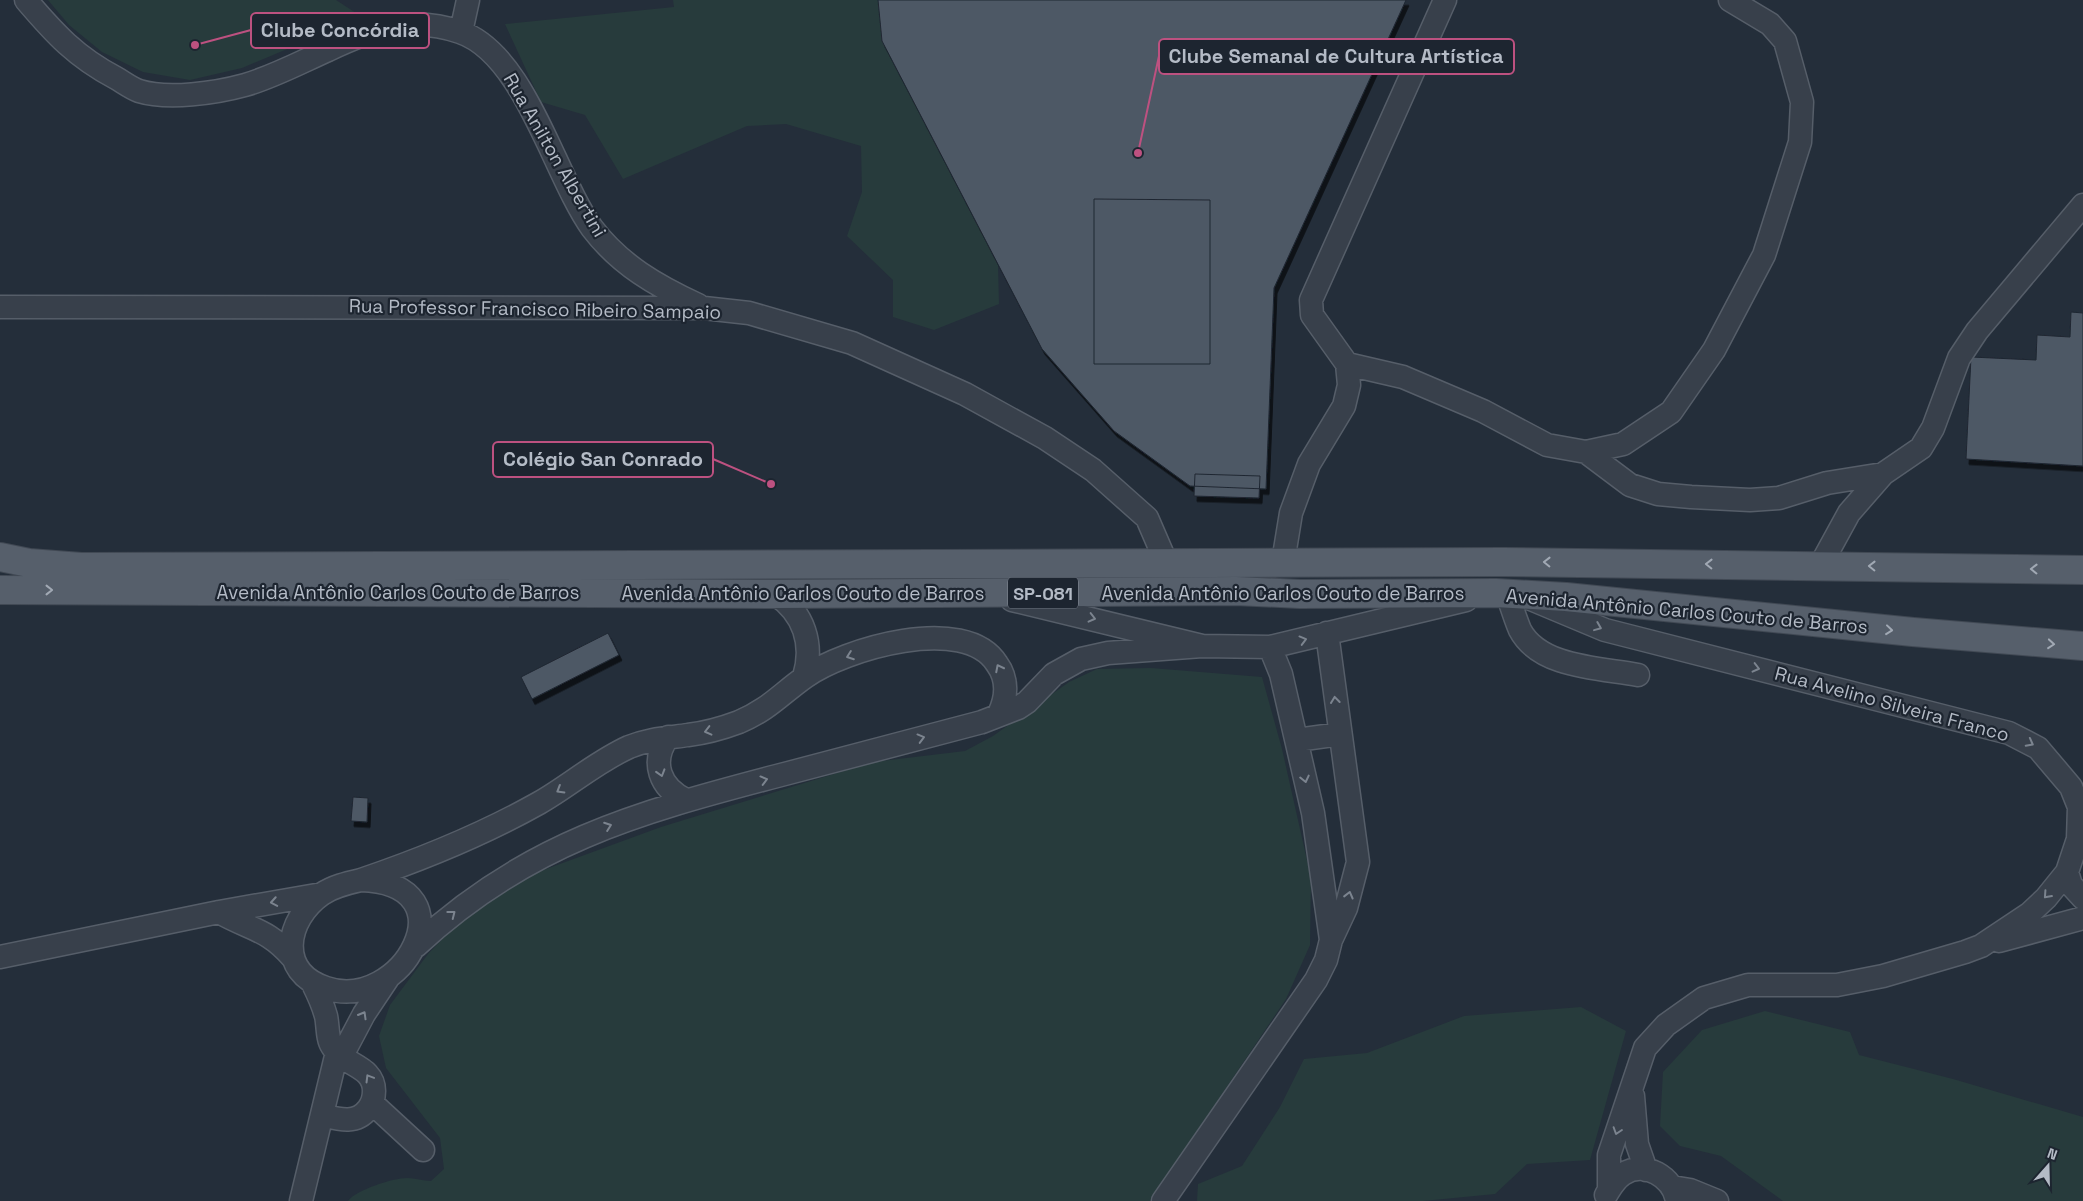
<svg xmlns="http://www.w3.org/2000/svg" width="2083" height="1201" viewBox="0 0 2083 1201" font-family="'Space Grotesk',sans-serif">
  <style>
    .green { fill: #273b3c }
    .building { fill: #4e5865; stroke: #1f2732; filter: url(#shadow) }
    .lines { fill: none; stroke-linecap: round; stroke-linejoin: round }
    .minor-casing { stroke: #565e69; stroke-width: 25 }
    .major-casing { stroke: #414954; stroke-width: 30 }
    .minor { stroke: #38404b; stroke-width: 22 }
    .major { stroke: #565f6b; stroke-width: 28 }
    .oneway { stroke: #a1a9b4 }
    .oneway2 { stroke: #7c848f }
    .labels { text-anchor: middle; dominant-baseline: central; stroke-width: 4.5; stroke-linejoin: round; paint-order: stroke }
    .shield { fill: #1d2530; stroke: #878e99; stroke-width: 1 }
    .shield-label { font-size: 18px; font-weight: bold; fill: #b4bbc6 }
    .street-label { font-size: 19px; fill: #b4bbc6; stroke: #1d2530 }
    .leader { fill: none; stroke: #bd5180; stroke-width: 2 }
    .callout-dot { fill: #bd5180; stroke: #1d2530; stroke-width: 2 }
    .callout { fill: #1d2530; stroke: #bd5180; stroke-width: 2 }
    .callout-label { font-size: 20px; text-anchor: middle; font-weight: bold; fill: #b4bbc6 }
  </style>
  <defs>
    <filter id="shadow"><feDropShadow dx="3" dy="5.5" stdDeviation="0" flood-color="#0009"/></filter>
  </defs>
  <rect width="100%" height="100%" fill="#242e3a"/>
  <path class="green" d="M48 0H336L359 15 311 39 242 68 190 80 143 72 102 52 69 25Z
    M673 0H878L882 41 998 265 999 304 934 330 893 317V280L847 236 862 192 861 146 786 124 747 126 623 179 585 115 541 102 505 24 674 7Z
    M1151 668 1262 677 1282 749 1311 878 1310 945 1286 999 1150 1201H348C356 1190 393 1178 407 1178 415 1178 423 1181 431 1181L444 1169 440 1138 386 1068 379 1036 390 1005 428 954 454 927 519 879 661 827 873 762 965 751 993 736 1069 682 1097 669Z
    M1581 1007 1626 1031 1590 1160 1527 1164 1495 1194 1423 1201H1197L1198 1184 1242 1166 1280 1107 1304 1059 1367 1053 1464 1016Z
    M1765 1011 1850 1032 1859 1055 1953 1079 2083 1117V1201H1783L1721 1156 1680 1146 1660 1126 1663 1072 1702 1030Z"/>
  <path class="building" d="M878 0H1406L1274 288 1266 489 1190 486 1114 431 1042 349 882 41Z
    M1094 199 1210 200V364H1094Z
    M2071 312 2083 313V466L1966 459 1971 357 2036 360 2037 335 2070 337Z
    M1195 474 1260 476 1259 498 1194 496Z
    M608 633 619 655 532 699 521 677Z
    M353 797 368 798 367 822 351 821Z"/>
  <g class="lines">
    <defs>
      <path id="minor" d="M26 0C55 34 76 57 116 78 123 82 131 88 139 91 168 100 216 93 245 85 273 77 301 62 328 50 372 29 411 15 460 32 525 54 554 175 592 228 620 265 657 286 698 305
        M461 32 468 0
        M0 307 704 308 749 313 852 343 965 394 1045 438 1093 470 1147 518 1166 562
        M1347 364 1403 377 1483 411 1547 445 1586 452 1623 444 1671 412 1714 350 1764 255 1800 142 1802 102 1785 41 1770 24 1730 0
        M1586 452 1630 485 1658 494 1691 497 1750 500 1779 498 1827 483 1883 474
        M1283 562 1291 513 1309 464 1344 406 1349 385 1347 364 1312 315 1311 300 1445 0
        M1820 566 1849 513 1883 474 1921 448 1933 428 1959 358 1977 331 2083 205
        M1507 593C1511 605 1515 618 1520 630 1540 668 1601 668 1638 675
        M775 594C804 613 814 644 804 677
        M1531 599 1605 630 2009 733 2038 748 2071 787 2079 807 2078 839 2067 872 2046 898 2029 914 1981 946 1965 952 1883 976 1837 985H1748L1704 998 1666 1025 1645 1048 1609 1155V1189
        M1012 600 1202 646 1270 647 1466 600
        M1270 647 1281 674 1313 813 1331 940
        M668 737C650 762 660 788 686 800
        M1297 740 1340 734
        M2067 872 2071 885 2083 898
        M361 880C423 859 482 835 539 803 569 786 596 762 629 747 648 739 667 738 688 735 705 733 723 728 739 722 768 710 781 694 805 677 844 649 965 613 997 664 1008 679 1007 697 999 714
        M361 880C475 884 401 1014 326 988 277 972 285 920 322 894 334 886 348 883 361 880Z
        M219 912C250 930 267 928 293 958
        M1999 941 2083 918
        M416 946C525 844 636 813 777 776 846 758 914 740 982 722L1018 708 1027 702 1054 674 1081 659 1108 653 1202 646
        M0 957 219 912 322 894
        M313 984C318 994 323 1005 326 1016 328 1024 327 1039 332 1046 343 1066 374 1065 374 1091 374 1098 372 1104 368 1109 356 1125 338 1119 322 1115
        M337 1052 346 1048 364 1014 388 978
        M1633 1096 1637 1144 1646 1170
        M372 1103 423 1150
        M1672 1187 1690 1190 1717 1201
        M1606 1195C1611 1187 1614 1180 1623 1174 1645 1160 1673 1177 1677 1201
        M301 1201 337 1052
        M1163 1201 1316 980 1326 960 1331 940 1346 908 1358 862 1327 633"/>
      <path id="major" d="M0 557 29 563 81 567 1504 562 2083 570
        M0 590 775 594 1236 591 1300 594 1496 593 1566 597 1913 632 2083 646"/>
    </defs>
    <use href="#minor" class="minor-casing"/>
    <use href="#major" class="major-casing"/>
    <use href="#minor" class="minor"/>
    <use href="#major" class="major"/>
  </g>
  <defs><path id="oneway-chevron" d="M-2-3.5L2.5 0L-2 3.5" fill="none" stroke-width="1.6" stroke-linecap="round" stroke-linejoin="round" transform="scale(1.25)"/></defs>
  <g class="oneway">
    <use href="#oneway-chevron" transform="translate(1547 562) rotate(-179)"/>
    <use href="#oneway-chevron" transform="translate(1709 564) rotate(-179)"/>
    <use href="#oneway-chevron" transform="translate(1872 566) rotate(-179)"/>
    <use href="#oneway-chevron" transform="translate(2034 569) rotate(-179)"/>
    <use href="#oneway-chevron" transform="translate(49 590)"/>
    <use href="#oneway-chevron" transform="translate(1889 630) rotate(6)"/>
    <use href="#oneway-chevron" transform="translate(2051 644) rotate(5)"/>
  </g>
  <g class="oneway2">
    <use href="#oneway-chevron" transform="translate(1092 618) rotate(14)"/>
    <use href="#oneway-chevron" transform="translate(1598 627) rotate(22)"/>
    <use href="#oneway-chevron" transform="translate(1303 640) rotate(-15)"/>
    <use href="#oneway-chevron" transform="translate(850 656) rotate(160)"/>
    <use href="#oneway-chevron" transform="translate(999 668) rotate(-117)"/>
    <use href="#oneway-chevron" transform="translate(1756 668) rotate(14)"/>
    <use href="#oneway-chevron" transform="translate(1335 700) rotate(-97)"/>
    <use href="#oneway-chevron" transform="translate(708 731) rotate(166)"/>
    <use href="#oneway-chevron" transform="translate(921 738) rotate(-15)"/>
    <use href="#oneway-chevron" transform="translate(2030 743) rotate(28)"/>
    <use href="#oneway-chevron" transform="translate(661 773) rotate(73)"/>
    <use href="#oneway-chevron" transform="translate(1305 779) rotate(77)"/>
    <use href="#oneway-chevron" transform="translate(764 780) rotate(-15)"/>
    <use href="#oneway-chevron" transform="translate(560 790) rotate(149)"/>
    <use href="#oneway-chevron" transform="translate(608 826) rotate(-20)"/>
    <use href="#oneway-chevron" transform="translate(1349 895) rotate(-76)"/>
    <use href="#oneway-chevron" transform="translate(2047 895) rotate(132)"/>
    <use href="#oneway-chevron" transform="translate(274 902) rotate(170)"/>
    <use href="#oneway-chevron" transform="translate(452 914) rotate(-38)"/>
    <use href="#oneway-chevron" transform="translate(363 1015) rotate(-60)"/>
    <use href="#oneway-chevron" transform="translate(369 1078) rotate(-121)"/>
    <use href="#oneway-chevron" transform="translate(1617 1131) rotate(108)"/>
  </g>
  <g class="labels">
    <rect class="shield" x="1008" y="577.5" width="70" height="31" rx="4"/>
    <g class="shield-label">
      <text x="1043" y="593">SP-081</text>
    </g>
    <g class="street-label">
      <text transform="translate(555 155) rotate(60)">Rua Anilton Albertini</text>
      <text transform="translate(535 309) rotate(1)">Rua Professor Francisco Ribeiro Sampaio</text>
      <text x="398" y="592">Avenida Antônio Carlos Couto de Barros</text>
      <text x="803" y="593">Avenida Antônio Carlos Couto de Barros</text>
      <text x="1283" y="593">Avenida Antônio Carlos Couto de Barros</text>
      <text transform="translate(1687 611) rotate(5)">Avenida Antônio Carlos Couto de Barros</text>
      <text transform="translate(1892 704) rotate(15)">Rua Avelino Silveira Franco</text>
    </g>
  </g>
  <path class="leader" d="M195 45L251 30M1138 153L1159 56M771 484L713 459"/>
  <g class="callout-dot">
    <circle cx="195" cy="45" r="5"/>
    <circle cx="1138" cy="153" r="5"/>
    <circle cx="771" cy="484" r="5"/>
  </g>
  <g class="callout">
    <rect x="251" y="13" width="178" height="35" rx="5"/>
    <rect x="1159" y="39" width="355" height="35" rx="5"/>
    <rect x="493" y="442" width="220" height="35" rx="5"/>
  </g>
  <g class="callout-label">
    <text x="340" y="37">Clube Concórdia</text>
    <text x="1336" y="63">Clube Semanal de Cultura Artística</text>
    <text x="603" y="466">Colégio San Conrado</text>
  </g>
  <g transform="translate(2048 1166) rotate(20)" stroke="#1d2530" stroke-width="4" paint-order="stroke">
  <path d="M0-4L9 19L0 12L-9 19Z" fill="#b4bbc6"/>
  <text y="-8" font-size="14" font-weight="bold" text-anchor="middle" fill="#b4bbc6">N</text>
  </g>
</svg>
